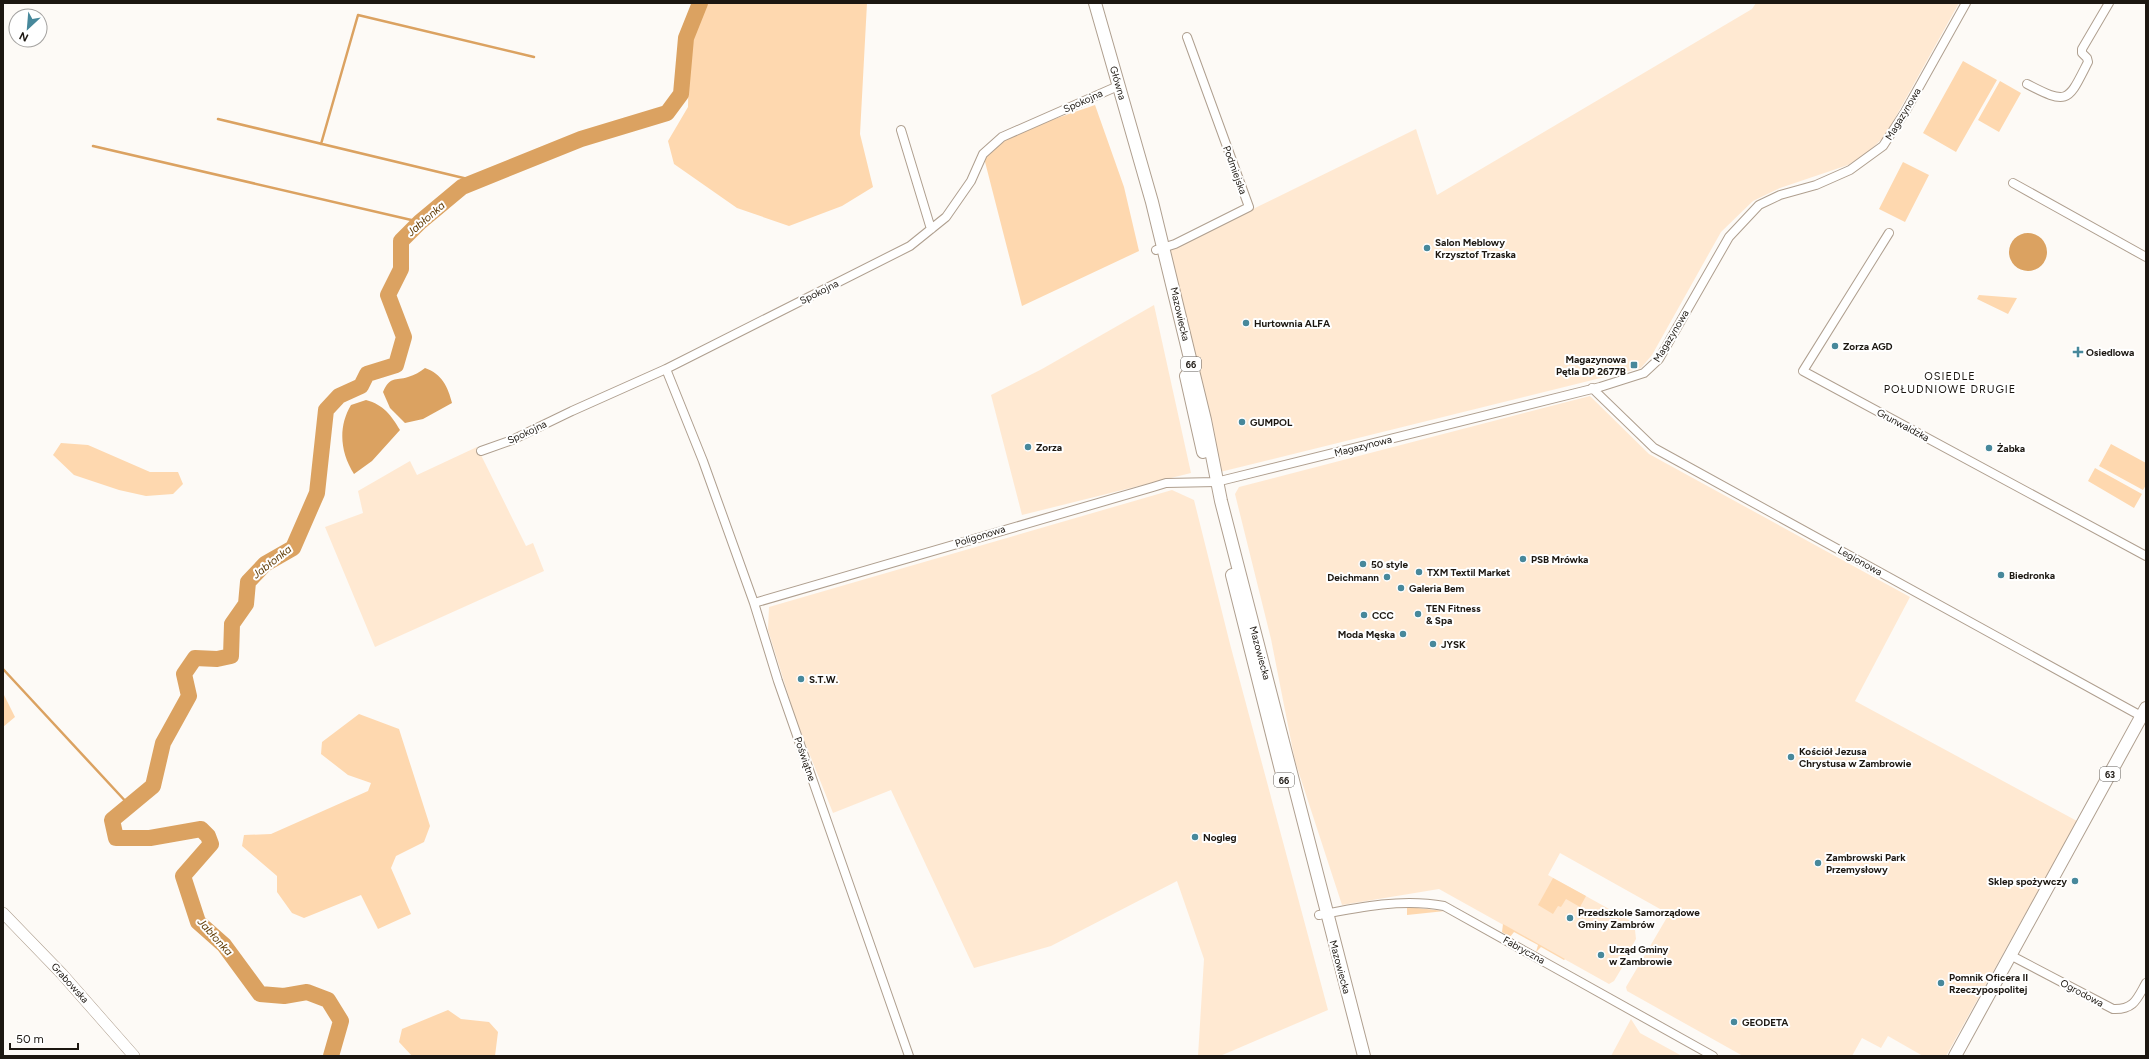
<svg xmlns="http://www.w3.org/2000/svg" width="2149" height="1059" viewBox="0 0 2149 1059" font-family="Figtree,sans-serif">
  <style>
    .built { fill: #ffe9d2 }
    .green { fill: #fed8af }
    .water { fill: #dba261 }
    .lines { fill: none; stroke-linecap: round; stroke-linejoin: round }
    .stream { stroke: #dba261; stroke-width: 2.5 }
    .river { stroke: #dba261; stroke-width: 16 }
    .street-casing { stroke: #af9f8f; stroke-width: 10 }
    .secondary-casing { stroke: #af9f8f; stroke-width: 12 }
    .primary-casing { stroke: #af9f8f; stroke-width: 14 }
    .street { stroke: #fff; stroke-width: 8 }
    .secondary { stroke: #fff; stroke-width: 11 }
    .primary { stroke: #fff; stroke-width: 12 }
    .poi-dot { fill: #47889b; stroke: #fff; stroke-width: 1.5 }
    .labels { text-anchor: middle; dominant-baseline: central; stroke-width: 4; stroke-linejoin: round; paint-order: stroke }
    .shield { fill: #fff; stroke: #605d58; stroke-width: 1 }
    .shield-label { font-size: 9px; font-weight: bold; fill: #1c1711 }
    .street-label { font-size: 10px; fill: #1c1711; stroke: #fff }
    .poi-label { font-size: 10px; font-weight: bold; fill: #1c1711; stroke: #fff; text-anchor: start }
    .water-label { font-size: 11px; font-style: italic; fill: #603b04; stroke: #fff }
    .neighbourhood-label { font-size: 11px; letter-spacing: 1px; fill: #1c1711; stroke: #fff }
  </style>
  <rect width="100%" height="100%" fill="#fdfaf6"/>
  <path class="built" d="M1756 3H1959L1885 136 1866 154 1848 165 1780 188 1753 201 1721 232 1652 355 1641 368 1220 472 1166 247 1249 207 1253 209 1416 129 1437 195 1752 9Z
    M1154 305 1191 473 1022 515 991 395 1042 369Z
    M1590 396 1649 454 1910 597 1855 701 2077 821 1946 1056H1923L1888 1036 1881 1048 1862 1038 1852 1056H1743L1627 991 1626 987 1669 914 1560 853 1548 875 1638 925 1635 930 1636 939 1630 950 1632 951 1614 981 1609 984 1439 889 1342 905 1295 761 1271 639 1235 494 1239 487Z
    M477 447 526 546 533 543 544 571 375 647 325 527 363 513 358 491 410 461 417 475Z
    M1172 490 1194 500 1230 644 1328 1010 1220 1056H1198L1204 959 1177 881 1051 946 974 968 891 790 833 813 796 720 768 630 769 607Z
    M1631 1019 1640 1033 1682 1056H1611Z"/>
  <path class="green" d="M706 3H867L860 134 873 187 842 206 789 226 737 208 674 164 668 141 688 107 689 45Z
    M1963 61 1997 80 1956 152 1923 133Z
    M2000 81 2021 93 1999 132 1978 120Z
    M1095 105 1124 187 1139 251 1022 306 983 154 1002 137Z
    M1903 162 1929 175 1905 222 1879 209Z
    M1979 295 2017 298 2008 314 1977 299Z
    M61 443 88 445 150 472H178L183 484 173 494 146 496 119 490 74 475 53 455Z
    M2111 444 2146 463V485L2143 490 2099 466Z
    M2095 468 2142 494 2134 508 2088 481Z
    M3 693 15 717 3 727Z
    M359 714 399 729 430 826 424 842 396 856 391 868 411 914 378 929 361 895 304 918 292 913 277 892V876L242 846 244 835 271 834 368 791 371 783 348 775 321 754 322 742Z
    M1553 878 1586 896 1580 907 1566 899 1561 907 1558 906 1553 914 1538 905Z
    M1417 908 1445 911 1407 915V908Z
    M1503 924 1565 959 1564 960 1541 947 1536 952 1538 945 1514 932 1510 937 1502 932Z
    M448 1010 461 1019 489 1022 498 1032 495 1056H412L399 1042 402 1029Z"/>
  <path class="water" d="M2009 252a19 19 0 1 1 38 0a19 19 0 1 1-38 0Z
    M425 368C442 374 448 387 452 403L423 419 405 423 390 408 383 392C390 376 395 381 408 377 415 375 420 372 425 368Z
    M366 400C384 405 391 415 400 430L372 461 354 474C340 452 338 427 351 405Z"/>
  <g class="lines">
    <path class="stream" d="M218 119 476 181
      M321 144 358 15 534 57
      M93 146 420 222
      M3 669 129 805"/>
    <path class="river" d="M331 1056 341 1021 328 1000 307 992 284 996 260 994 224 945 198 922 183 876 211 844 208 836 201 829 150 838H116L112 820 153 786 163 743 189 696 184 674 195 658 217 659 231 656 232 624 246 604 248 582 265 564 293 548 317 493 326 410 339 396 361 386 367 374 396 365 404 337 388 295 401 269V241L420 222 462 187 581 139 667 113 681 94 686 38 700 3"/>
    <defs>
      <path id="street" d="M2027 84C2069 106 2068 101 2088 62L2087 58 2082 53V49L2109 3
        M901 130 931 229
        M2013 183 2146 257
        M1889 233 1803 371 2146 556
        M1156 250 1175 244 1249 207 1187 37
        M666 369 703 461 754 603 778 681 909 1056
        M1592 388 1654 448 2141 716
        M481 451 512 440 572 411 666 369 910 246 946 217 971 181 983 154 1002 137 1118 86
        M754 603 1153 487 1166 483 1216 482 1600 387 1644 373 1659 359 1729 237 1759 205 1780 195 1816 185 1850 170 1883 146 1905 112 1966 3
        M1319 915C1359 907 1403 898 1444 906L1713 1056
        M2010 955 2113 1009C2134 1010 2137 999 2146 983"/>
      <path id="secondary" d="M3 913 62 974 134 1056"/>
      <path id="primary" d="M1095 3 1152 202 1205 420 1221 501 1364 1056
        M1186 376 1203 452
        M1232 575 1281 770
        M1955 1056 2146 708"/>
    </defs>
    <use href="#street" class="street-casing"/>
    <use href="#secondary" class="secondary-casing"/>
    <use href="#primary" class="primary-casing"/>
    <use href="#street" class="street"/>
    <use href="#secondary" class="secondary"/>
    <use href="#primary" class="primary"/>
  </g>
  <g class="poi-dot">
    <circle cx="1427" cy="248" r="4"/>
    <circle cx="1246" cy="323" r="4"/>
    <circle cx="1835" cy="346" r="4"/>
    <path d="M2076 346h4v4h4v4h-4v4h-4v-4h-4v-4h4z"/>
    <rect x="1630" y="361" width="8" height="8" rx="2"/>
    <circle cx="1242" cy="422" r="4"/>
    <circle cx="1028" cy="447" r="4"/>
    <circle cx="1989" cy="448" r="4"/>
    <circle cx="1523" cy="559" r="4"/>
    <circle cx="1363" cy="564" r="4"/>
    <circle cx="1419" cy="572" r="4"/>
    <circle cx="2001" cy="575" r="4"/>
    <circle cx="1387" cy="577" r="4"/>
    <circle cx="1401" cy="588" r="4"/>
    <circle cx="1418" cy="614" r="4"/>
    <circle cx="1364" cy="615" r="4"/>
    <circle cx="1403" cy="634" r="4"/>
    <circle cx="1433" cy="644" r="4"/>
    <circle cx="801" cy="679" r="4"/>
    <circle cx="1791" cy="757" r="4"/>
    <circle cx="1195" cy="837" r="4"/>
    <circle cx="1818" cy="863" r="4"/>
    <circle cx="2075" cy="881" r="4"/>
    <circle cx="1570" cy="918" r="4"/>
    <circle cx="1601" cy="955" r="4"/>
    <circle cx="1941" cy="983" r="4"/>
    <circle cx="1734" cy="1022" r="4"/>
  </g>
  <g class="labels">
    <g class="shield">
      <rect x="1181" y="357" width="20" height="14" rx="3"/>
      <rect x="2100" y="767" width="20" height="14" rx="3"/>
      <rect x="1274" y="773" width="20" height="14" rx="3"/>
    </g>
    <g class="shield-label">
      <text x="1191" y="364">66</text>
      <text x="2110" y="774">63</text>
      <text x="1284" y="780">66</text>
    </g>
    <g class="street-label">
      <text transform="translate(1118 83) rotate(74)">Główna</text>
      <text transform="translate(1083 101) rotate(-24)">Spokojna</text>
      <text transform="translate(1903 114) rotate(-59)">Magazynowa</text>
      <text transform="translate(1235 170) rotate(70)">Podmiejska</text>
      <text transform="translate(819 292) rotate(-27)">Spokojna</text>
      <text transform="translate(1180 314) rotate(77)">Mazowiecka</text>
      <text transform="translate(1671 336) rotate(-59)">Magazynowa</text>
      <text transform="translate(1903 425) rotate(28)">Grunwaldzka</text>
      <text transform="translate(527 432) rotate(-25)">Spokojna</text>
      <text transform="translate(1363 446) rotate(-14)">Magazynowa</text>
      <text transform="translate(980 536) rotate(-17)">Poligonowa</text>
      <text transform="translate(1860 561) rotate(29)">Legionowa</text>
      <text transform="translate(1260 653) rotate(75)">Mazowiecka</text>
      <text transform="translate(805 759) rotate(71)">Poświątne</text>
      <text transform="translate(1524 950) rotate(29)">Fabryczna</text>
      <text transform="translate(1340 967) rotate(75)">Mazowiecka</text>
      <text transform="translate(70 983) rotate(48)">Grabowska</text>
      <text transform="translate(2082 993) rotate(28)">Ogrodowa</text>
    </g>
    <g class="poi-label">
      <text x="1435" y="242">Salon Meblowy<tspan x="1435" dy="12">Krzysztof Trzaska</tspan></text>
      <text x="1254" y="323">Hurtownia ALFA</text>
      <text x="1843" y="346">Zorza AGD</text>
      <text x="2086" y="352">Osiedlowa</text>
      <text x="1626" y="359" text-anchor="end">Magazynowa<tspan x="1626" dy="12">Pętla DP 2677B</tspan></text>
      <text x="1250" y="422">GUMPOL</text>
      <text x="1036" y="447">Zorza</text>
      <text x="1997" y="448">Żabka</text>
      <text x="1531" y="559">PSB Mrówka</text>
      <text x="1371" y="564">50 style</text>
      <text x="1427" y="572">TXM Textil Market</text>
      <text x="2009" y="575">Biedronka</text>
      <text x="1379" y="577" text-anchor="end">Deichmann</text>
      <text x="1409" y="588">Galeria Bem</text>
      <text x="1426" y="608">TEN Fitness<tspan x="1426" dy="12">&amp; Spa</tspan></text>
      <text x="1372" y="615">CCC</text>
      <text x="1395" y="634" text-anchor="end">Moda Męska</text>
      <text x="1441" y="644">JYSK</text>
      <text x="809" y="679">S.T.W.</text>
      <text x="1799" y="751">Kościół Jezusa<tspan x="1799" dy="12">Chrystusa w Zambrowie</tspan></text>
      <text x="1203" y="837">Nogleg</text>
      <text x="1826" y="857">Zambrowski Park<tspan x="1826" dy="12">Przemysłowy</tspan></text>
      <text x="2067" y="881" text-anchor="end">Sklep spożywczy</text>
      <text x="1578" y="912">Przedszkole Samorządowe<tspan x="1578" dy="12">Gminy Zambrów</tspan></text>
      <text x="1609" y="949">Urząd Gminy<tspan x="1609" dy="12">w Zambrowie</tspan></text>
      <text x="1949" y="977">Pomnik Oficera II<tspan x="1949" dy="12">Rzeczypospolitej</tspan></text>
      <text x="1742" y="1022">GEODETA</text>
    </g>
    <g class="water-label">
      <text transform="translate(426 219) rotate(-41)">Jabłonka</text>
      <text transform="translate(272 562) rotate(-38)">Jabłonka</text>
      <text transform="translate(215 937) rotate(48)">Jabłonka</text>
    </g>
    <g class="neighbourhood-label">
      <text x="1950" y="376">OSIEDLE<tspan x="1950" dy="13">POŁUDNIOWE DRUGIE</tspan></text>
    </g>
  </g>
  <rect width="2149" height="1059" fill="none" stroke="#1c1711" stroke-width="8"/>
  <g transform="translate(28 28) rotate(206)"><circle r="19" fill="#ffffff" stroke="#a4a2a0"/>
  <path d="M0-3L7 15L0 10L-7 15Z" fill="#47889b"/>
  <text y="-6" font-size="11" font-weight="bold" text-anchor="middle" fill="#1c1711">N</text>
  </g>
  <path d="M10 1043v6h68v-6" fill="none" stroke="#1c1711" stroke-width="2"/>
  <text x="16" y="1043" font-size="12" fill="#1c1711" stroke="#ffffff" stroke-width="3" paint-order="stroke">50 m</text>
</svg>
